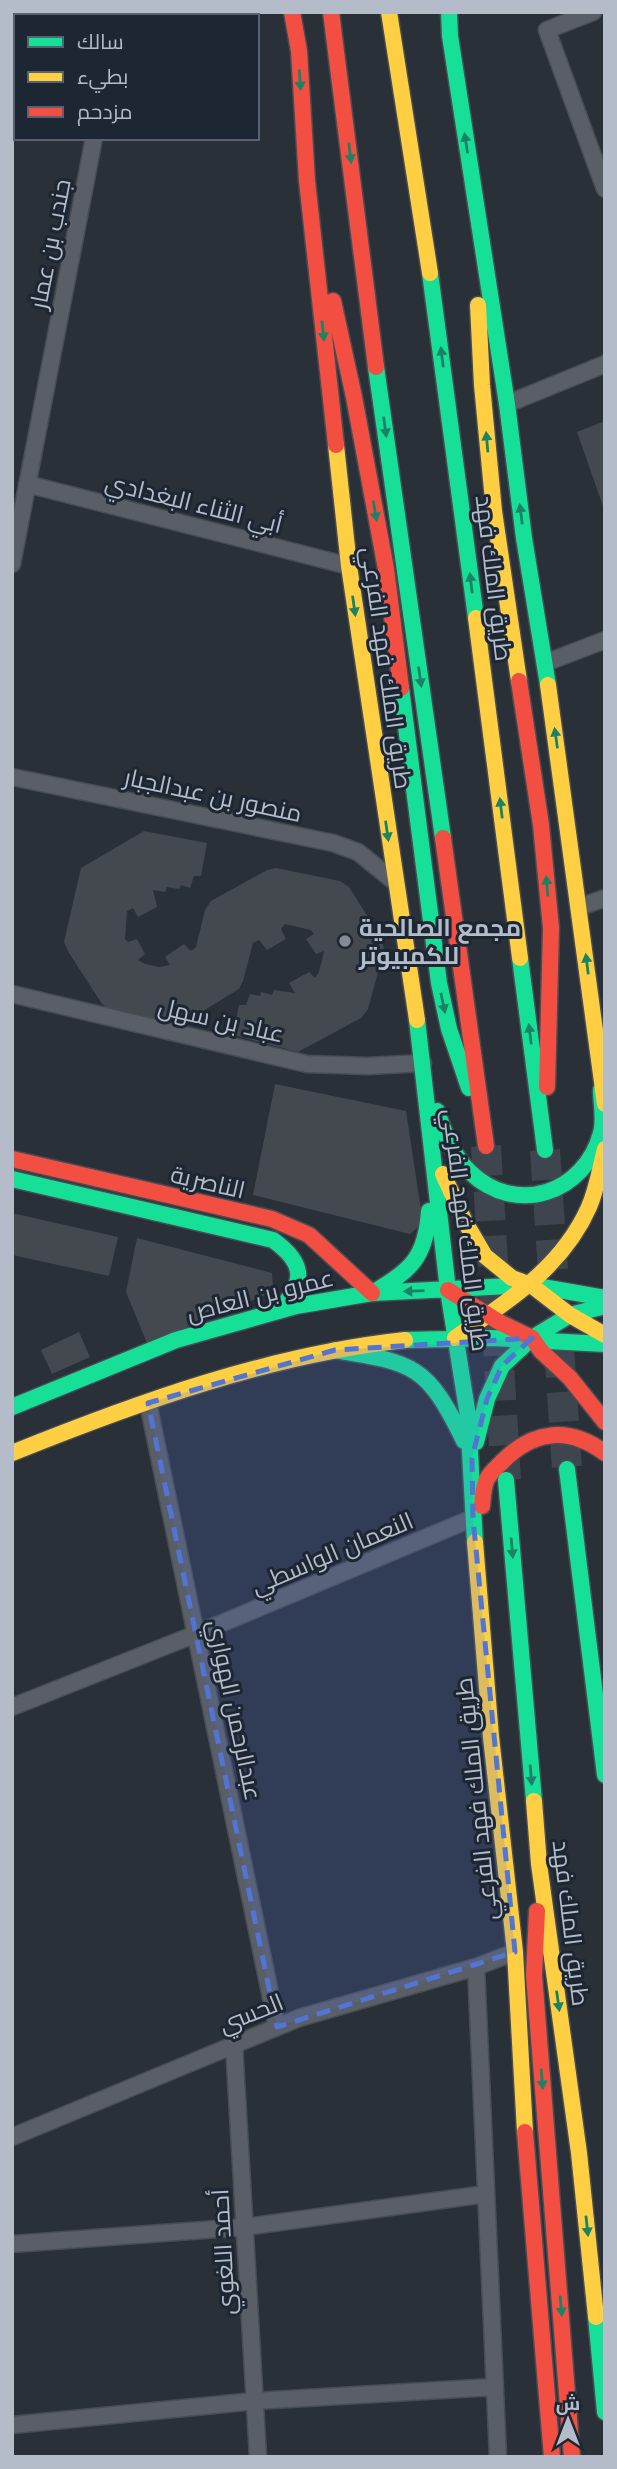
<svg xmlns="http://www.w3.org/2000/svg" width="617" height="2469" viewBox="0 0 617 2469" font-family="Montserrat,Cairo,sans-serif">
  <style>
    .building { fill: #444950 }
    .lines { fill: none; stroke-linecap: round; stroke-linejoin: round }
    .highway-tunnel { stroke: #3f454e; stroke-width: 30; stroke-dasharray: 30 15; stroke-linecap: butt }
    .street-casing { stroke: #484c53; stroke-width: 19 }
    .fast-casing { stroke: #484c53; stroke-width: 19 }
    .slow-casing { stroke: #484c53; stroke-width: 19 }
    .jam-casing { stroke: #484c53; stroke-width: 19 }
    .street { stroke: #5a5e66; stroke-width: 16 }
    .fast { stroke: #16e098; stroke-width: 16 }
    .slow { stroke: #ffcf43; stroke-width: 16 }
    .jam { stroke: #f24e42; stroke-width: 16 }
    .oneway { fill: #1a8366 }
    .marked { fill: #5274d3; fill-opacity: 0.2; stroke: #5274d3; stroke-width: 5; stroke-dasharray: 14 9; stroke-linejoin: round }
    .poi-dot { fill: #848b96; stroke: #1d2633; stroke-width: 2.5 }
    .labels { text-anchor: middle; dominant-baseline: central; stroke-width: 6; stroke-linejoin: round; paint-order: stroke }
    .street-label { font-size: 24px; fill: #b4bcc9; stroke: #1d2633 }
    .poi-label { font-size: 24px; font-weight: bold; fill: #b4bcc9; stroke: #1d2633; text-anchor: start }
  </style>
  <rect width="100%" height="100%" fill="#2a3038"/>
  <path class="building" d="M605 421V509H604L577 432Z
    M144 831 207 843 201 876H194L190 888 181 885 179 889 167 887 165 892 153 890 157 907 138 917 133 908 127 911 125 939 128 942 137 939 145 954 138 960 145 964 159 967 170 965 165 957 184 944 191 951 196 947 205 910 211 901 267 870 276 868 340 881 349 887 382 939 384 950 368 1009 361 1018 298 1052 233 1035 239 1005H246L250 994 260 996 261 992 272 995 274 990 295 993 289 983 309 972 315 978 319 972 324 951 316 954 306 939 314 934 311 930 285 924 281 929 286 939 267 950 259 940 253 943 243 981 239 989 185 1022 173 1025 112 1011 102 1004 69 953 64 942 81 868Z
    M275 1084 406 1111 423 1223 410 1234 253 1195Z
    M12 1213 118 1237 109 1276 12 1255Z
    M137 1238 272 1273 273 1292 147 1343 126 1292Z
    M79 1332 90 1357 52 1374 41 1350Z"/>
  <g class="lines">
    <path class="highway-tunnel" d="M486 1146 506 1480
      M545 1150 554 1287
      M559 1347 567 1469"/>
    <defs>
      <path id="street" d="M593 12 547 30 605 189
        M90 16 94 12
        M117 16 118 12
        M12 92 16 88
        M507 404 605 364
        M27 484 349 566
        M12 564 94 138
        M545 663 605 640
        M12 777 333 843 358 852 395 882
        M580 907 605 898
        M12 994 307 1064 368 1066 423 1063
        M148 1403 277 2027
        M12 1707 196 1634 473 1518
        M476 1967 498 2457
        M234 2045 258 2457
        M12 2137 299 2018 476 1967 515 1952
        M12 2244 245 2227 486 2194
        M12 2425 255 2401 494 2387"/>
      <path id="fast" d="M449 12 450 36 507 404 524 538 548 685
        M430 273 476 618
        M376 367 443 838
        M401 688 439 983 449 1029 469 1088
        M520 958 545 1150
        M417 1020 448 1290 468 1416 475 1542
        M437 1111C444 1133 453 1156 470 1172 516 1217 585 1193 601 1133 605 1119 601 1104 601 1090
        M12 1179 273 1240C305 1263 306 1282 279 1310
        M372 1293C411 1271 426 1257 429 1211
        M405 1340 491 1338 605 1344
        M335 1350C415 1363 427 1365 464 1441
        M12 1407 176 1340 296 1306 372 1293 531 1285 605 1298
        M476 1442 487 1399 502 1366 532 1338 570 1315 605 1306
        M567 1469 605 1775
        M506 1480 534 1801
        M596 2317 605 2412"/>
      <path id="slow" d="M389 12 430 273
        M478 305 482 385 494 511 519 681
        M336 445 349 566 417 1020
        M476 618 520 958
        M548 685 605 1104
        M443 1174 465 1222 485 1256 512 1278 531 1285 570 1315 605 1335
        M455 1338C508 1301 562 1268 589 1207 597 1189 600 1168 605 1149
        M12 1453C139 1402 268 1355 405 1340
        M475 1542 491 1737 515 1952 525 2132
        M534 1801 539 1864 579 2153 596 2317"/>
      <path id="jam" d="M292 12 299 51 307 181 336 445
        M331 12 376 367
        M333 301 354 397 386 569 401 688
        M519 681 541 825 551 928 547 1087
        M443 838 486 1146
        M12 1159 272 1219 309 1235 372 1293
        M448 1290 499 1322 532 1338 541 1351 570 1378 605 1422
        M482 1506C483 1497 483 1487 487 1479 490 1473 497 1467 502 1462 533 1430 569 1426 605 1453
        M537 1911 534 1975 572 2457
        M525 2132 552 2457"/>
    </defs>
    <use href="#street" class="street-casing"/>
    <use href="#fast" class="fast-casing"/>
    <use href="#slow" class="slow-casing"/>
    <use href="#jam" class="jam-casing"/>
    <use href="#street" class="street"/>
    <use href="#fast" class="fast"/>
    <use href="#slow" class="slow"/>
    <use href="#jam" class="jam"/>
  </g>
  <defs><path id="oneway-solid" d="M-6-.8H1V-3.2L6.5 0L1 3.2V.8H-6Z" transform="scale(1.75)"/></defs>
  <g class="oneway">
    <use href="#oneway-solid" transform="translate(300 80) rotate(86)"/>
    <use href="#oneway-solid" transform="translate(466 143) rotate(-99)"/>
    <use href="#oneway-solid" transform="translate(350 153) rotate(83)"/>
    <use href="#oneway-solid" transform="translate(323 331) rotate(84)"/>
    <use href="#oneway-solid" transform="translate(442 357) rotate(-97)"/>
    <use href="#oneway-solid" transform="translate(385 427) rotate(82)"/>
    <use href="#oneway-solid" transform="translate(487 442) rotate(-95)"/>
    <use href="#oneway-solid" transform="translate(375 511) rotate(80)"/>
    <use href="#oneway-solid" transform="translate(521 514) rotate(-97)"/>
    <use href="#oneway-solid" transform="translate(471 583) rotate(-97)"/>
    <use href="#oneway-solid" transform="translate(354 606) rotate(82)"/>
    <use href="#oneway-solid" transform="translate(420 677) rotate(82)"/>
    <use href="#oneway-solid" transform="translate(556 738) rotate(-98)"/>
    <use href="#oneway-solid" transform="translate(501 808) rotate(-97)"/>
    <use href="#oneway-solid" transform="translate(387 831) rotate(82)"/>
    <use href="#oneway-solid" transform="translate(547 886) rotate(-95)"/>
    <use href="#oneway-solid" transform="translate(587 964) rotate(-97)"/>
    <use href="#oneway-solid" transform="translate(443 1003) rotate(78)"/>
    <use href="#oneway-solid" transform="translate(530 1034) rotate(-97)"/>
    <use href="#oneway-solid" transform="translate(414 1291) rotate(178)"/>
    <use href="#oneway-solid" transform="translate(512 1548) rotate(85)"/>
    <use href="#oneway-solid" transform="translate(531 1775) rotate(85)"/>
    <use href="#oneway-solid" transform="translate(558 2001) rotate(82)"/>
    <use href="#oneway-solid" transform="translate(542 2079) rotate(85)"/>
    <use href="#oneway-solid" transform="translate(587 2226) rotate(84)"/>
    <use href="#oneway-solid" transform="translate(561 2306) rotate(85)"/>
  </g>
  <path class="marked" d="M532 1338 502 1366 487 1399 472 1458 473 1518 515 1952 277 2027 148 1403 335 1350Z"/>
  <circle class="poi-dot" cx="345" cy="941" r="7"/>
  <g class="labels">
    <g class="street-label">
      <text transform="translate(50 244) rotate(-79)">جندب بن عمار</text>
      <text transform="translate(194 503) rotate(14)">أبي الثناء البغدادي</text>
      <text transform="translate(494 578) rotate(83)">طريق الملك فهد</text>
      <text transform="translate(387 668) rotate(82)">طريق الملك فهد الفرعي</text>
      <text transform="translate(213 795) rotate(12)">منصور بن عبدالجبار</text>
      <text transform="translate(221 1020) rotate(13)">عباد بن سهل</text>
      <text transform="translate(208 1182) rotate(13)">الناصرية</text>
      <text transform="translate(466 1230) rotate(83)">طريق الملك فهد الفرعي</text>
      <text transform="translate(260 1295) rotate(-14)">عمرو بن العاص</text>
      <text transform="translate(332 1553) rotate(-23)">النعمان الواسطي</text>
      <text transform="translate(235 1710) rotate(78)">عبدالرحمن الهواري</text>
      <text transform="translate(476 1799) rotate(-96)">طريق الملك فهد الفرعي</text>
      <text transform="translate(571 1923) rotate(83)">طريق الملك فهد</text>
      <text transform="translate(251 2013) rotate(-22)">الحسي</text>
      <text transform="translate(223 2252) rotate(-93)">أحمد اللغوي</text>
    </g>
    <g class="poi-label">
      <text x="359" y="927">مجمع الصالحية<tspan x="359" dy="28">للكمبيوتر</tspan></text>
    </g>
  </g>
  <rect width="617" height="2469" fill="none" stroke="#b4bcc9" stroke-width="28"/>
  <rect x="14" y="14" width="245" height="126" fill="#1d2633" stroke="#59626f" stroke-width="2"/>
  <rect x="28" y="37" width="35" height="10" fill="#16e098" stroke="#59626f" stroke-width="2"/>
  <text x="77" y="49" font-size="21" fill="#b4bcc9">سالك</text>
  <rect x="28" y="72" width="35" height="10" fill="#ffcf43" stroke="#59626f" stroke-width="2"/>
  <text x="77" y="84" font-size="21" fill="#b4bcc9">بطيء</text>
  <rect x="28" y="107" width="35" height="10" fill="#f24e42" stroke="#59626f" stroke-width="2"/>
  <text x="77" y="119" font-size="21" fill="#b4bcc9">مزدحم</text>
  <g transform="translate(568 2420)" stroke="#1d2633" stroke-width="5" paint-order="stroke">
  <path d="M0-5L12 26L0 18L-12 26Z" fill="#b4bcc9"/>
  <text y="-10" font-size="19" font-weight="bold" text-anchor="middle" fill="#b4bcc9">ش</text>
  </g>
</svg>
